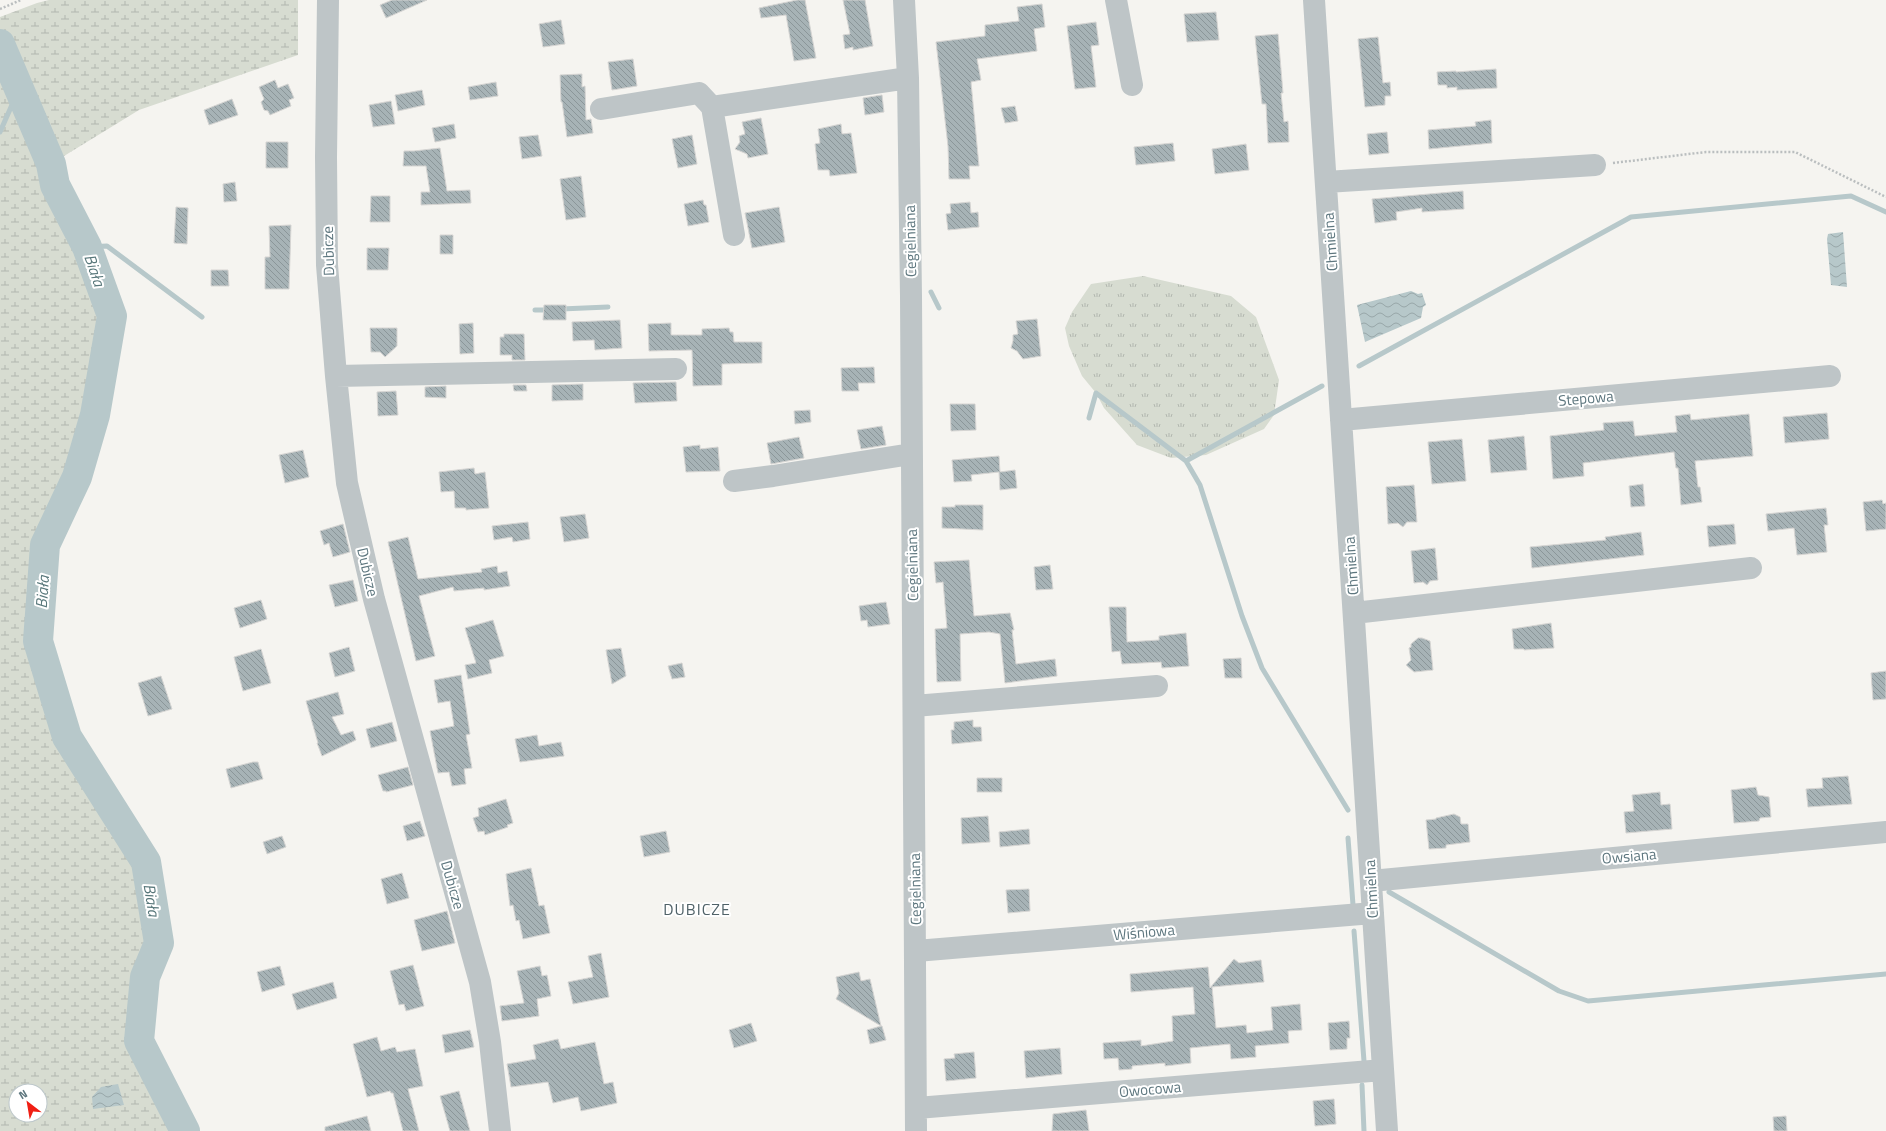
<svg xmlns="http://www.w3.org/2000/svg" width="1886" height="1131" viewBox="0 0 1886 1131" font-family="'Titillium Web',sans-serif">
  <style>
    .grass { fill: url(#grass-tufts) }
    .wetland { fill: url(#wetland-marsh); fill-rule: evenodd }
    .water { fill: url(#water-waves) }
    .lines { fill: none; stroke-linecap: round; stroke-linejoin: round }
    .stream { stroke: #b7c8ca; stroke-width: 5 }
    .river { stroke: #b7c8ca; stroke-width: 30 }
    .building { fill: url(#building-back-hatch); stroke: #d6d5d3 }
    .path { stroke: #babebf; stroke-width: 2.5; stroke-dasharray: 2 2; stroke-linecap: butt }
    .minor { stroke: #bec5c7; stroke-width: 22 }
    .labels { text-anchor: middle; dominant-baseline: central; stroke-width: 4; stroke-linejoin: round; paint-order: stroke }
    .street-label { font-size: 15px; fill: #5d767e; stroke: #fff }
    .water-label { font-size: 16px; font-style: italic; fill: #58777a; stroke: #fff }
    .neighbourhood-label { font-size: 16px; letter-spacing: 1px; fill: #506268; stroke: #fff }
  </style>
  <defs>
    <pattern id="grass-tufts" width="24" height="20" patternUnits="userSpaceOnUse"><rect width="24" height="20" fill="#d7dcd1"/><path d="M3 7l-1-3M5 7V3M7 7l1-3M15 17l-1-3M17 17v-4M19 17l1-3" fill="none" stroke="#b2b7af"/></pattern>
    <pattern id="wetland-marsh" width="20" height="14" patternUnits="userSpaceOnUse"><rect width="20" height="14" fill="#d7dcd1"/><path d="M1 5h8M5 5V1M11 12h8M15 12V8" fill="none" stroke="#b2b7af"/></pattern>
    <pattern id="water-waves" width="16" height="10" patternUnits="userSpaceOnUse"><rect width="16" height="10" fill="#b7c8ca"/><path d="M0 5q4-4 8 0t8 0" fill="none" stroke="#98a7a9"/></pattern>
    <pattern id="building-back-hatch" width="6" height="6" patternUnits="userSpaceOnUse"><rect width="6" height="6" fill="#a7b3b6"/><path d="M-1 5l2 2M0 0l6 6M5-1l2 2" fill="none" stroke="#8b9699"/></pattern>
  </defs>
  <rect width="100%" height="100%" fill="#f5f4f0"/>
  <path class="grass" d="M1143 276 1231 296 1256 317 1279 380 1274 415 1264 429 1206 455 1171 458 1137 445 1104 408 1096 393 1082 376 1069 346 1065 328 1072 312 1091 284Z"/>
  <path class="wetland" d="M49 0H298V55L139 110 51 164 55 185 87 247 112 316 95 415 77 477 45 545 38 641 67 737 146 862 159 943 145 977 139 1041 185 1131H0V17L37 3ZM16 1091H40V1115H16Z"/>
  <path class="water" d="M1843 232 1847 287 1831 285 1827 239 1828 234Z
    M1411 291 1418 294 1422 293 1426 305 1423 307 1421 318 1365 342 1357 305Z
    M118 1084 124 1105 93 1109 92 1097 101 1087Z"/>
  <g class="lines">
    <path class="stream" d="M0 132 19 89
      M87 247 107 246 202 317
      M931 292 939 308
      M561 309 608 307
      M535 310H549
      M1359 366 1631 217 1851 196 1886 212
      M1089 418 1096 393 1186 461 1200 485 1242 616 1262 668 1348 810
      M1186 461 1322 386
      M1348 838 1353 905
      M1389 892 1559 991 1588 1001 1886 974
      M1354 931 1364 1061
      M1362 1085 1364 1131"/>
    <path class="river" d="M0 44 51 164 55 185 87 247 112 316 95 415 77 477 45 545 38 641 67 737 146 862 159 943 145 977 139 1041 185 1131"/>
  </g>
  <path class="building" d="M392 0H427L386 18 380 5Z
    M797 0H805L816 58 794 61 786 15 761 18 759 8Z
    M843 0H865L873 46 853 50V47L845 49 843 35 850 34Z
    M1042 4 1045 27 1034 29 1037 51 977 59 981 80 971 82 979 166H969L970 179H949L948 146 936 42 985 36V25L1019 21 1017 7Z
    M1216 12 1219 40 1187 42 1184 14Z
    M561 20 565 44 543 47 539 24Z
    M1096 22 1099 45 1091 46 1096 87 1075 89 1067 26Z
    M1278 34 1283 93H1281L1284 122 1288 121 1289 142 1268 143 1266 104H1262L1255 36Z
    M1378 37 1383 83 1390 82 1391 96H1385V105L1365 107 1358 39Z
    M633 59 637 86 612 90 608 62Z
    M1496 69 1497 88 1457 90V87L1447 88V85H1438L1437 72 1456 71V72Z
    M582 74V87L585 86 586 120 591 119 593 133 567 137 562 102H561L560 75Z
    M275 80 278 88 288 84 294 98 289 100 291 106 270 115 268 111 264 110 261 102 264 99 259 87Z
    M496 82 498 96 470 100 468 87Z
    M422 90 425 105 398 111 395 95Z
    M882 95 884 112 865 115 863 98Z
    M232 99 238 115 209 125 204 110Z
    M391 101 395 124 373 127 369 105Z
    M1015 106 1018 121 1005 123 1001 108Z
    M761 118 768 154 748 158 747 154 735 149 740 142 739 136 745 134 742 122Z
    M1491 120 1492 143 1429 149 1428 130 1476 126 1475 122Z
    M454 124 456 138 435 142 432 128Z
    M841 124 842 134 851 133 857 173 830 176 829 170H818L815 144 820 143 818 129Z
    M1387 132 1389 153 1369 155 1367 134Z
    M538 135 542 156 522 159 519 137Z
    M692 135 697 164 678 168 672 139Z
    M266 142H288V168H266Z
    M1173 143 1175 161 1136 165 1134 147Z
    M1246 144 1249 170 1215 174 1212 149Z
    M440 148 447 191 470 190 471 203 421 205V192H430L426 166H403L404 151H414Z
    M581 176 586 217 566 220 560 179Z
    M235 182 237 201 224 202 223 184Z
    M1463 191 1464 209 1422 212V208L1396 212 1397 220 1375 223 1372 199Z
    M371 196H390V222H370Z
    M703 200 704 205H706L709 222 688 226 684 204Z
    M970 202 971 213 978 212 979 227 948 230 946 214 951 213 950 204Z
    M176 207 188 208 187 244 174 243Z
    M779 207 785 242 752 248 745 213Z
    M291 225 289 289H265V257H270L269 226Z
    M440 235H453V254H440Z
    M367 248H389L388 270H367Z
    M211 270H228L229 286H211Z
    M544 305H566V320H543Z
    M1037 319 1041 356 1023 359 1017 351 1011 348 1013 341V335L1018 334 1016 321Z
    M620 320 622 348 595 350 594 340 573 341 572 322Z
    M473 323 474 353 460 354 459 324Z
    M671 323V335H702V329L729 328 730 332H733L734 342H762V363L722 364V385L693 386 692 350 649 351 648 324Z
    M370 328H397V346L385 357 380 352H371Z
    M504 334H524L525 360H512V355H500V337H504Z
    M874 367 875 383H858L859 391H842L841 368Z
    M676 382 677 401 635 403 633 383Z
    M583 384V400L552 401V385Z
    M513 385H526L527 391H514Z
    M446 386V398L425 397V387Z
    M396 391 398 415 378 416 377 392Z
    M950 404H975L976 430 951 431Z
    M810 410 811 422 795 424 794 411Z
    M1827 413 1829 439 1785 443 1783 417Z
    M1690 414 1691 420 1749 414 1753 456 1695 461 1698 487H1700L1702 502 1681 505 1678 468H1676L1674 452 1583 463 1584 476 1553 479 1550 436 1604 430 1603 423 1633 421 1635 436 1677 432 1675 416Z
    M882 426 886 445 861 449 857 430Z
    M1524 436 1527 470 1491 473 1488 440Z
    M799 437 804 458 771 464 767 443Z
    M1462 439 1466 481 1432 484 1428 442Z
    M700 445V449L718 447 720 471 686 472 683 447Z
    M303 450 309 477 285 483 279 455Z
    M999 456 1000 472 1015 470 1017 488 1000 490 999 472 971 475 972 481 954 482 952 460Z
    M474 468 475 474 485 472 489 508 466 510V508H455L454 491 441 492 439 472Z
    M1643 484 1645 506 1631 507 1629 486Z
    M1414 485 1417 522H1407L1403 527 1398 523 1388 524 1386 487Z
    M1882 500 1883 504 1886 503V529L1866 531 1863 502Z
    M955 505H983V530L942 528V507H955Z
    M1826 508 1828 525H1824L1827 552 1797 555 1794 528 1768 531 1766 514Z
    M585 514 589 538 564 542 560 517Z
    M528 522 530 539 513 542 512 537 494 540 492 526Z
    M343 524 350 552 333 557 329 543 324 545 320 531Z
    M1734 524 1736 544 1709 547 1707 526Z
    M1641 532 1644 555 1532 568 1530 547 1606 540 1605 537Z
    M408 537 418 579 482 572 481 569 497 566 498 573 507 571 510 586 484 590V588L454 591 453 587 419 596 435 656 416 661 388 542Z
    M1435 548 1438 580 1430 581 1427 585 1423 582 1414 583 1411 551Z
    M969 560 974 616 1010 613 1014 630H1012L1016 664 1055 659 1057 676 1005 683 1000 634 989 632 960 634 961 681 937 682 935 629 947 628 943 582 936 583 934 562Z
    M1050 565 1053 589 1036 590 1034 567Z
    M353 580 358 601 335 607 329 585Z
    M261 600 267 619 240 628 234 608Z
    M886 602 890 624 868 627 867 620 861 621 859 606Z
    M1109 607H1126L1127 642 1159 640V636L1186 633 1189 666 1162 668 1161 662 1122 664 1120 651 1112 652Z
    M493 620 504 656 489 660 492 673 468 679 465 665 476 663 465 628Z
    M1551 623 1554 648 1524 650V649H1514L1512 629Z
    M1418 638H1422L1430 641 1433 670 1414 672 1406 665 1411 660 1409 648 1411 647V644Z
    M349 647 355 671 335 677 329 653Z
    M621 648 626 676 612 684 606 650Z
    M261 649 271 683 243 691 234 657Z
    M1241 658 1242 678H1225L1223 659Z
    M682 663 685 677 672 679 668 666Z
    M1886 671V699L1873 700 1871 673Z
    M461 675 470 734 466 735 472 768 464 769 466 784 452 786 449 772 438 773 430 731 454 726 450 701 438 703 434 680Z
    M161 676 172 709 148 716 138 683Z
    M338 692 344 714 332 717 341 735 353 731 356 740 322 756 317 743H318L306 701Z
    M973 720V727H981L982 741 952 744 951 730H954V722Z
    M392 722 397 741 371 748 366 729Z
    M537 735 539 746 561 742 564 756 520 762 515 739Z
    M253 762H258L263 779 231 788 226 769Z
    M408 767 413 785 386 792V791H383L378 775Z
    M1848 776 1852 804 1808 807 1806 789 1823 788 1822 778Z
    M977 778H1002V792H977Z
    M1756 787 1758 795 1769 797 1771 817 1760 818 1759 821 1734 823 1731 790Z
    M1660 792 1661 805 1670 804 1672 829 1626 833 1624 812 1634 811 1632 795Z
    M506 799 513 823 507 825 508 827 485 835 484 831 478 832 473 818 479 816 478 808Z
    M1454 814 1460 817 1461 824H1468L1470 842 1446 845V848L1429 849 1426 820 1436 819V818Z
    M988 816 990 842 962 844 961 818Z
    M420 821 425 836 407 841 403 826Z
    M1029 829 1030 844 1000 847 999 832Z
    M666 831 670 852 644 857 640 836Z
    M282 836 286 847 267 854 263 842Z
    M531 868 539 906 544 905 550 933 523 939 519 920 516 921 513 905 510 906 506 874Z
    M402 873 409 898 387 904 381 879Z
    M1029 889 1030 911 1008 913 1006 890Z
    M447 911 455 943 422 951 414 920Z
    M601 953 609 997 573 1004 568 982 593 977 588 956Z
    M1234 959 1239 963 1261 960 1264 982 1212 987 1216 1028 1246 1025 1247 1033 1273 1030 1271 1007 1300 1004 1302 1030 1288 1031 1289 1043 1255 1046 1256 1057 1231 1059 1230 1044 1190 1048 1191 1063 1165 1066V1063L1132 1066V1069L1119 1070 1118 1058 1104 1059 1103 1043 1141 1040V1046L1173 1041 1172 1016 1195 1014 1193 987 1131 992 1130 974 1208 967 1210 988Z
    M413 965 424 1006 406 1011 404 1004 399 1005 390 971Z
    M280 966 285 985 262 992 257 972Z
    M540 966 542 976 547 975 551 996 537 999 539 1016 502 1021 500 1006 524 1003 517 971Z
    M859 972 861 981 870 979 881 1026H882L886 1040 870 1044 867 1030 881 1026 836 999 839 993 836 977Z
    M333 982 337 998 297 1010 292 994Z
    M1349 1021 1350 1038H1347V1049L1330 1050 1328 1023Z
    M751 1023 757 1041 734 1048 729 1030Z
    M470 1030 474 1047 445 1053 442 1035Z
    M377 1037 381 1051 395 1047 397 1052 415 1049 423 1086 408 1089 419 1131H403L393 1093H391L390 1091 367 1097 353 1044Z
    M558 1039 561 1049 595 1042 604 1084 613 1082 617 1103 581 1111 578 1097 553 1103 548 1082 511 1087 507 1064 536 1059 533 1045Z
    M1060 1048 1062 1074 1026 1078 1024 1051Z
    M974 1052 976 1078 946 1081 944 1059 955 1058 954 1054Z
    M459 1091 465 1113 470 1131H450L440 1096Z
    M1334 1099 1336 1124 1315 1126 1313 1101Z
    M1086 1110 1089 1131H1052L1053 1114Z
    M367 1116 371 1131H325V1127Z
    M1786 1116 1787 1131H1774L1773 1117Z"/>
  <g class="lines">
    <path class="path" d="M0 9 21 0
      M1613 163 1706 152H1795L1886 197"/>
    <path class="minor" d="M328 0 326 157 327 265 336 376 347 483 374 599 480 982 490 1042 500 1131
      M904 0 908 78 911 296 916 1131
      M1116 0 1132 85
      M1314 0 1387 1131
      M712 107 734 235
      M601 109 699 93 712 107 908 78
      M1326 182 1595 165
      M336 376 676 369
      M1341 420 1830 376
      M734 481 773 476 911 454
      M1354 613 1751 568
      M914 706 1157 686
      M1371 881 1886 832
      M916 951 1373 913
      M917 1108 1383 1070"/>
  </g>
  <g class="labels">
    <g class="street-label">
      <text transform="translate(910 241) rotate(-91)">Cegielniana</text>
      <text transform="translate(1330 242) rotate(-94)">Chmielna</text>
      <text transform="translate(328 251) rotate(-92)">Dubicze</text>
      <text transform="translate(1586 398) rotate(-5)">Stepowa</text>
      <text transform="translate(912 565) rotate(-91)">Cegielniana</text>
      <text transform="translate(1351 566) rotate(-94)">Chmielna</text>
      <text transform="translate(368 572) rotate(77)">Dubicze</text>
      <text transform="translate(1629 856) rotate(-5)">Owsiana</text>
      <text transform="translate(453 885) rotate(74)">Dubicze</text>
      <text transform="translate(915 889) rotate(-91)">Cegielniana</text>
      <text transform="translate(1371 889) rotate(-93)">Chmielna</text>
      <text transform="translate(1144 932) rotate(-5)">Wiśniowa</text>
      <text transform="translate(1150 1089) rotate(-5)">Owocowa</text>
    </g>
    <g class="water-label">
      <text transform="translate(95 270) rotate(71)">Biała</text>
      <text transform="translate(42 592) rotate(-86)">Biała</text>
      <text transform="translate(152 900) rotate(81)">Biała</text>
    </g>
    <g class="neighbourhood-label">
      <text x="697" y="909">DUBICZE</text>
    </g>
  </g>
  <g transform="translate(28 1103) rotate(329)"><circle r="19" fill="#ffffff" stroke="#bec8cb"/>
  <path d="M0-3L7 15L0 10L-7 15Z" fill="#f01f14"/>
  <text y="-6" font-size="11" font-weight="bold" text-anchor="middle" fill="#5d767e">N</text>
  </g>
</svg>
